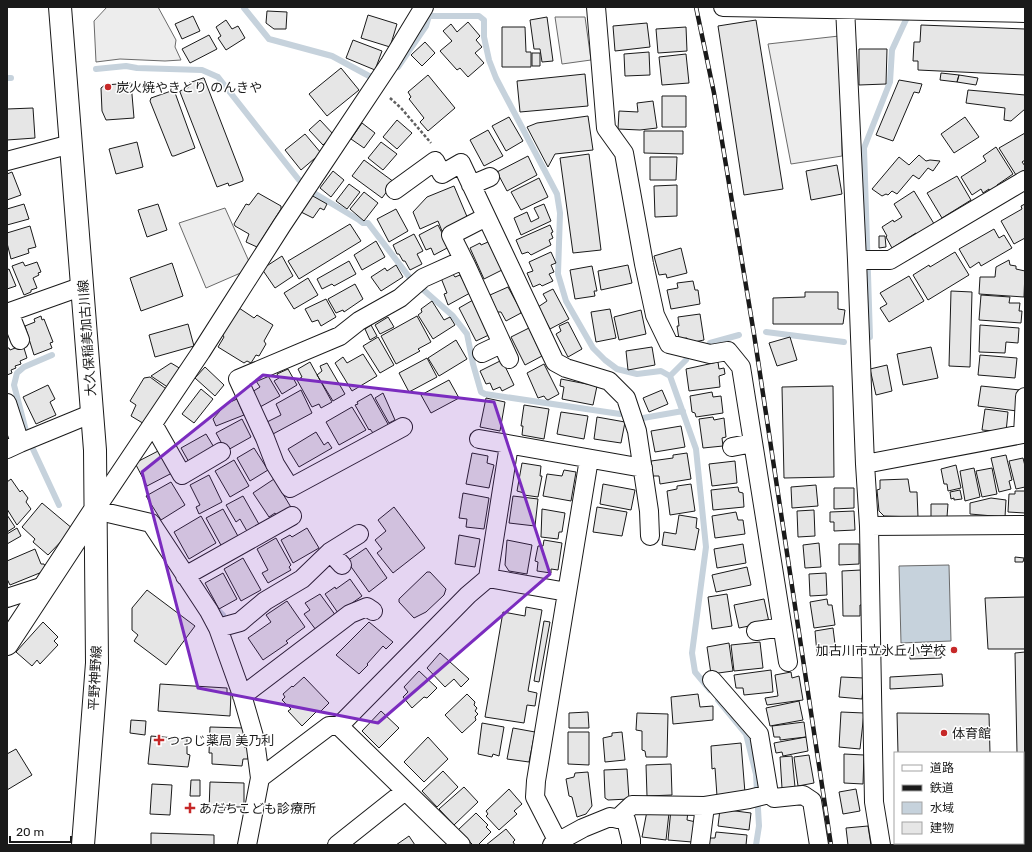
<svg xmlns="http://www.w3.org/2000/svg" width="1032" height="852" viewBox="0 0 1032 852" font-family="Rubik,'Noto Sans JP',sans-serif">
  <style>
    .parking { fill: #ededed; stroke: #6a6a6a }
    .water { fill: #c6d2dc; stroke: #6a6a6a }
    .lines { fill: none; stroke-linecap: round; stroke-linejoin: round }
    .stream { stroke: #c6d2dc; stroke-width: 6 }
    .building { fill: #e6e6e6; stroke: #1a1a1a }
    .street-casing { stroke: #1a1a1a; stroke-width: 20 }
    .secondary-casing { stroke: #1a1a1a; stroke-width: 24 }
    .path { stroke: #5f5f5f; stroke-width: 2.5; stroke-dasharray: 3 2; stroke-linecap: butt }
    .street { stroke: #fff; stroke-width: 18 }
    .secondary { stroke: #fff; stroke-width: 22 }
    .rail-casing { stroke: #1a1a1a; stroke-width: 4.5 }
    .rail { stroke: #fff; stroke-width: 3; stroke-dasharray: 9; stroke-linecap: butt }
    .marked { fill: #7b2cbf; fill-opacity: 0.2; stroke: #7b2cbf; stroke-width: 3; stroke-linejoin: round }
    .poi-dot { fill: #c62828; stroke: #fff; stroke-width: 1.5 }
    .labels { text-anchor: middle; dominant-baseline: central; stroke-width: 3; stroke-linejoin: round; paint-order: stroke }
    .poi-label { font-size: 13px; fill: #1a1a1a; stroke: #fff; text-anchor: start }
    .street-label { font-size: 13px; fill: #1a1a1a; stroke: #fff }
  </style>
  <rect width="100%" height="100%" fill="#fff"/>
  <path class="parking" d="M107 7H158L176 40 175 47 181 60 165 61 120 59 96 62 94 21Z
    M555 17H585L591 60 562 64Z
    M839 36 842 156 791 164 768 44Z
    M225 208 252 268 206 288 179 223Z"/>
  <path class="water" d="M949 565 951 641 901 643 899 566Z"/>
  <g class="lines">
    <path class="stream" d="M244 8 269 39 332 56 369 76H377
      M398 67 426 26 429 16H479L484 20V37L489 60 496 78 557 194 560 213 558 274 566 301 593 348 605 360 617 369 637 374 661 371 670 376 696 449 706 547 692 653 695 672 710 690
      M96 69 126 66 137 68 202 70 218 77 299 180
      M7 78H11
      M314 193 359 220 363 223H368L410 278 453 316 467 334 473 364 481 392 485 394 620 414
      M766 332 844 342
      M870 337 864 148 890 82 892 50 909 13
      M710 343 739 335
      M670 376 686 360
      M643 418 683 411
      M26 431 14 385 17 373 24 367 52 355
      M32 447 59 505
      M215 607 223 615 226 625
      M718 700 746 734 756 774 759 826 756 845"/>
  </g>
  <path class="building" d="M267 11 287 12 286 29H274L266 23Z
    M368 15 397 24 390 47 361 38Z
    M193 16 200 31 182 39 175 24Z
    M547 17 553 61 542 62 540 49H534L530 20Z
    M226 20 232 29 238 26 245 38 226 50 218 38 221 36 216 27Z
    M756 20 783 189 744 195 718 26Z
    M468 22 480 36 476 40 482 47 475 53 484 63 468 77 460 68 457 70 440 51 452 41 443 31 451 24 457 32Z
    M647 23 650 47 615 51 613 26Z
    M921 25 1025 29V75L918 70V61H913L914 42H920Z
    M502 27H525L526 52H531V67H502Z
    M686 27 687 51 658 53 656 29Z
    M209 35 217 49 190 63 182 49Z
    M353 40 382 51 375 70 346 58Z
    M425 42 435 53 422 66 411 55Z
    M859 49H887L886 84 859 85Z
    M649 52 650 75 625 76 624 54Z
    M532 53H540V66H532Z
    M686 54 689 83 662 85 659 57Z
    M341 68 359 90 327 116 309 94Z
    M941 73 959 75 957 82 940 80Z
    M585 74 588 106 520 112 517 81Z
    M428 75 455 108 428 131 420 122 424 118 409 99 411 97 408 92Z
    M959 75 978 78 976 85 957 82Z
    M203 78H204L243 179V181L229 186 228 183 217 187 180 92V91L189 87V83Z
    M899 80 922 84 919 93 914 92 893 141 876 135Z
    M131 83 134 118 106 120 102 111 101 88 105 85Z
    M174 90 195 148 174 156H172L150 101 151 98Z
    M968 90 1025 95V109L1011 121 1004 120 1005 108 966 103Z
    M662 96H686V127H662Z
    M653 101 657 128 640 130 618 129 619 111 638 112 637 103Z
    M33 108 35 138 7 140V109Z
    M588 116 593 150 555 154 548 167 527 127 537 123Z
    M509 117 523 141 506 151 492 126Z
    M965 117 979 137 954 153 941 134Z
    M320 120 334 135 323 145 309 130Z
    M397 120 412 133 397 149 383 137Z
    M362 123 375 133 364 148 351 139Z
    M488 130 503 156 484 166 470 140Z
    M644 131H683V154L644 153Z
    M1025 133V160L1022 162 1025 166V170L1016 175 999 148Z
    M305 134 321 153 301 170 285 150Z
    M137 142 143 167 116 174 109 149Z
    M381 142 397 154 383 170 368 158Z
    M996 147 1013 174 997 185 998 187 990 192 989 189 983 193 981 189 972 195 961 177 986 161 983 156Z
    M589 154 601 250 573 253 560 158Z
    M919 155 926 161 930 160 940 161 933 171 928 168 919 179 913 175 897 194 892 191 888 195 886 194 882 196 872 189 899 157 909 165Z
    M528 156 537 175 507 191 497 172Z
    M650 157H677L676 180H650Z
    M364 160 394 182 382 198 352 176Z
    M837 165 842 194 811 200 806 171Z
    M333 171 344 180 331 197 320 188Z
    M12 172 21 195 7 200V174Z
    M957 176 971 200 942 218 927 193Z
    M539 178 548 197 521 210 511 192Z
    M349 184 360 192 347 209 336 201Z
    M677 185V216L655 217 654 186Z
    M454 186 468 219 442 231 438 221 420 229 413 212 427 197Z
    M914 191 936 227 919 238 916 233 892 248 886 237 887 236 882 227 893 220 894 222 902 217 894 204Z
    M364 192 378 203 364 221 350 209Z
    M258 193 281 206V209L257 247 246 242 249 234 235 226 234 224 246 204 249 205Z
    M311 195 327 204 324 210 320 208 313 218 301 212Z
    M24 204 29 219 7 225V209Z
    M158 204 167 230 147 237 138 210Z
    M544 204 551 221 521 235 514 218 527 212 531 222 539 218 534 208Z
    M1025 204V238L1014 244 1001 221 1022 209 1021 206Z
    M396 209 408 231 389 242 377 219Z
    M350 224 361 241 299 279 288 261Z
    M438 225 449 247 434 255 431 248 426 250 419 235Z
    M550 225 553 232 551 233 553 238 549 240 551 245 531 255 528 252 522 254 516 240Z
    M30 226 36 247 28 249 29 253 11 259 7 243V233Z
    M994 229 999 238 1004 235 1012 248 981 266 979 262 970 268 959 249Z
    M414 234 423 251 417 254 422 264 410 270 405 261H403L399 254H397L393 245Z
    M879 236H885L886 247 879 248Z
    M376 241 385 257 362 270 354 255Z
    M488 242 502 270 484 279 470 248 480 243 481 245Z
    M681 248 687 273 667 278 666 274 659 275 654 256Z
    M551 252 556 263 551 265 554 272 549 274 553 281 542 286 540 284 533 287 527 273 533 271 529 262Z
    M955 252 969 275 928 300 913 275 929 265 930 267Z
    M282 256 293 276 275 288 262 269Z
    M1009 260 1010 265 1016 266V269L1025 271 1024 297 979 294 980 277H995L996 267Z
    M349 261 356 274 334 286 332 284 322 289 317 279Z
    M23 262 25 266 37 262 41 272 38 273 39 275 33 278 37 288 31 290V292L24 295 12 266Z
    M172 263 183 296 141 311 130 278Z
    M396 265 403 277 381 291 371 277 385 268 387 271Z
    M628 265 632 283 601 290 598 271Z
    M592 266 597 291H594L595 296 575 299 570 270Z
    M9 269 16 286 7 289V270Z
    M452 273 455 277 460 275 470 293 448 305 444 294 447 293 441 278Z
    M909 276 924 301 889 322 880 308 887 304 880 293Z
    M308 278 318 295 294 309 284 293Z
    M693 281 695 290H698L700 304 671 309 667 290 678 288 677 283Z
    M355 284 363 299 344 312 343 310 336 313 328 299Z
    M508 287 520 309 521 313 506 321 501 312H497L490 295Z
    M553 289 569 319 550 329 538 307 547 301 543 294Z
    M951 291 972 292 970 367 949 366Z
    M805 292H838V309L845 310 843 324H773V298L805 297Z
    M981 295 1010 297 1009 303H1020L1019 311H1022L1021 323 979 320Z
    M326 299 336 317 321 326 318 320 312 322 305 309Z
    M473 300 491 334 476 341 459 308Z
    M432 301 444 320 450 317 455 325 433 339 418 315 422 312 421 309Z
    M239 308 254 318 257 315 273 325 264 341 266 344 259 356 256 355 251 363 247 361 244 363 218 347 224 337 222 334Z
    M610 309 616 338 596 342 591 312Z
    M641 310 646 334 619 340 614 317Z
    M700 314 704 340 689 343 687 338 679 339 677 326H679L678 317Z
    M41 316 42 320 44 319 53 342 50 343 52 348 34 355 25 326 35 322 34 319Z
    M417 316 431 342 418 349 420 351 396 364 381 336Z
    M388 317 394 327 380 334 375 325Z
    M568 322 582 349 568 357 556 334 561 331 559 326Z
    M188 324 194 346 155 357 149 335Z
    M371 325 377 336 370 340 365 329Z
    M980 325 1019 328 1018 343 1006 342 1005 353 979 352Z
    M529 328 542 356 525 365 511 337Z
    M378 337 394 365 380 373 363 346Z
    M790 337 797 360 777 366 769 343Z
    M456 340 467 359 439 376 428 358Z
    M23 345 27 358 20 361 21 364 15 366 16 368 11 370 12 373 7 375V348H9L10 350Z
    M652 347 655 365 628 370 626 351Z
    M931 347 938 378 903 385 897 354Z
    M363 354 377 376 352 391 335 363 343 357 347 363Z
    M980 355 1017 358 1015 378 978 375Z
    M427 358 437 377 409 392 399 373Z
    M502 360 514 385 502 391 500 387 493 390 490 383 486 384 480 371Z
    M310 362 332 402 321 408 319 404 312 407 297 380 302 377 298 369Z
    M718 362 719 369 724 368 725 374 719 376 720 387 689 391 686 369Z
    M171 363 181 369 169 388 151 376Z
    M327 363 345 394 333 401 317 375 322 371 320 366Z
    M544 364 559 394 548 400 546 399 544 396 538 398 527 373Z
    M887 365 892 391 876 395 870 369Z
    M205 367 224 385 215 396 195 378Z
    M288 369 297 385 282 394 274 381 279 378 277 374Z
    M267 374 280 396 260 407 252 392 260 387 256 381Z
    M150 377 169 391 146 425 131 416 136 405 130 401 144 378Z
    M561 379 597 386 593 405 562 399 564 387 560 386Z
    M449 380 459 398 431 413 421 395Z
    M48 385 55 399 50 402 56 415 36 424 23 397Z
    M833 386 834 477 784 478 782 387Z
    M981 386 1020 390 1017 411 978 406Z
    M201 389 213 399 194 423 182 414Z
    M301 390 312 413 273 434 267 422 281 415 276 404Z
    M662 390 668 404 649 412 643 398Z
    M712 392 713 397 721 396 723 413 696 417 695 413 692 412 690 396Z
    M383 393 395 420 389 423 375 398Z
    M371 394 389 426 373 433 370 429 369 430 355 405 358 404 357 402Z
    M486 398 505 402 500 431 480 427Z
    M237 399 244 415 216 426 213 419 226 404Z
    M524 405 549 409 544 439 522 435 523 426H521Z
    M352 407 366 430 339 445 326 422Z
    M985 409 1008 412 1006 432 982 430Z
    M561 412 588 416 584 439 557 434Z
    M597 417 625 422 621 443 594 439Z
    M713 417 714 420 724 418 726 437 722 438 723 446 703 448 699 419Z
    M242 419 251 437 226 451 216 433Z
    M681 426 685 447 655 452 651 431Z
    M316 432 324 445 328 442 332 448 299 467 288 449Z
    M206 434 215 449 190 464 181 448Z
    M254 448 268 470 250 481 237 458Z
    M160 450 172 473 147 486 135 463Z
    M472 453 488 456 487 463 494 465 489 488 466 484Z
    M687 453 691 479 660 484 659 476H653L651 461 673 458V455Z
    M1006 455 1012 480 1009 481 1011 489 999 492 991 458Z
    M1023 458 1025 466V487L1016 489 1009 461Z
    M234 460 249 486 230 497 215 471Z
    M735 461 737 483 712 486 709 464Z
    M522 463 541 466 540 476H542L538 497 524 495V493L517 491Z
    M956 465 961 488 948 491 947 484H944L941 469Z
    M974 468 980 497 965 501 960 471Z
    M992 468 997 494 982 497 976 471Z
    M564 470 576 472 571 501 543 496 547 474 562 476Z
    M209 475 222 502 199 514 196 507 200 505 190 485Z
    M11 479 20 492 22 490 28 498 26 502 31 509 17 525 7 509V482Z
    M274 479 292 509 278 518 275 513 269 517 253 493Z
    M908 479 910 492H917L918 517 884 516 879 511 877 490 880 489V480Z
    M171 482 185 505 161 520 146 496Z
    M603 484 635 490 631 510 600 504Z
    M691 484 695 511 670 515 667 491 677 489V486Z
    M816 485 818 506 792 508 791 487Z
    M738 487 739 492 743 493 744 507 713 510 711 490Z
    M834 488H854V508L834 509Z
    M960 490 962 499 954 500V498L951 499 950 492Z
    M1015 491H1025V513L1008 512 1009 494H1015Z
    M463 493 489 498 484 529 466 527 467 519 459 518Z
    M243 496 260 526 248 533 240 519 236 522 226 505Z
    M513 496 538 499 535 526 509 523Z
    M991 498 1006 500 1005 517 970 514V503Z
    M42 503 73 529 48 555 33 542 35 539 22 527Z
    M931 504H948L947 517H931Z
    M394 507 425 548 393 573 377 553 382 549 375 540 386 531 378 520Z
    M597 507 627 512 622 536 593 532Z
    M223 509 239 538 222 547 206 518Z
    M542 509 565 513 562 532H559L558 539 541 537Z
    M814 510 815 536 798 537 797 511Z
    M854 511 855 530 834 531V522H830V512Z
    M736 512 738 520H743L745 534 715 538 712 516Z
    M7 515 15 527 7 532Z
    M679 515 697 518 696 528 699 529 695 550 662 545 664 532 676 534Z
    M201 516 216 543 189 559 174 532Z
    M17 528 21 536 7 544V534Z
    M307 528 319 548 293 563 281 540 290 535 292 537Z
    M459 535 480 539 475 567 455 564Z
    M276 538 291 565 289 567 291 570 268 583 262 573 268 570 257 549Z
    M507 540 532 545 527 574 509 571 505 565Z
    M544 540 562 543 558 570 551 569V573L537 571 538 562 535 561 538 546H543Z
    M819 543 821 567 805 568 803 545Z
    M743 544 746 563 717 568 714 549Z
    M839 544H859V564L839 565Z
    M366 548 387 578 369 592 347 561Z
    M35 549 41 564H44L47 570 10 585 7 579V561Z
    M1015 557 1024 558 1023 562H1015Z
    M243 558 261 590 241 601 224 569Z
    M747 567 751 585 716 592 712 575Z
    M861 570 862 605H860V616H843L842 571Z
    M427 572H430L446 589 444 595 426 612 414 618 399 602V599Z
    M223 573 237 599 219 609 205 583Z
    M826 573 827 595 810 596 809 574Z
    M350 579 362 596 338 613 325 594 335 587 336 589Z
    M147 590 195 626 166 665 134 641 138 635 132 630V608Z
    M320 594 336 616 316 630 304 614 310 610 305 603Z
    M727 594 732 626 712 629 708 597Z
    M1025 597V649H988L985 598Z
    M764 599 769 622 739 628 734 605Z
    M827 599 828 605H832L835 625 814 628 810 602Z
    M287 601 305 627 286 641 288 643 263 660 248 638 271 622 266 615Z
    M526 607 542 610 528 691 537 693 535 706 527 705 524 723 485 717 503 612 525 616Z
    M544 621 550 622 539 682 534 681Z
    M43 622 58 637 54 641 58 645 40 664 37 660 32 666 16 652Z
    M369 622 393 642 386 649 383 646 367 664 368 665 359 674 336 655Z
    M833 628 836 652 817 654 815 631Z
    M760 642 763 668 734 671 731 645Z
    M729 643 733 671 711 674 707 647Z
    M941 648V658L910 659V650Z
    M1025 652V788H1023V753H1017L1015 653Z
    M440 653 469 679 461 687 454 679 445 687 427 668Z
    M771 670 773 692 744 695 743 688H736L734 675Z
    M419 671 437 688 427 698 424 697 412 708 403 697 408 692 404 687Z
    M791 672 792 678 799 676 803 700 767 705 765 698 778 696 775 675Z
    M942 674 943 686 890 689V677Z
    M304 677 329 703 320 712 318 710 302 726 288 711 291 709 282 700 285 697 283 694 292 686 293 687Z
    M841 677 864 678 862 699 839 697Z
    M160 684 227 688V693H231L230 716 158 711Z
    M467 694 475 702 474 705 477 708 475 711 478 714 475 717 476 720 462 733 445 715Z
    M698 694 700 707 713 706V720L673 724 671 697Z
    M799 701 803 720 770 726 766 708Z
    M381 711 399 728 379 748 362 731Z
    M588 712 589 728H569V713Z
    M841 712 864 713 860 749 839 747Z
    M637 713 668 714 667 757H646L645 751 642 750V731L636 730Z
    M897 713 989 714 990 753H898Z
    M131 720 146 721 145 735 130 733Z
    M804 722 806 737 780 740V737H774L772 726Z
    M482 723 504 727 499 756 493 754 492 757 478 754Z
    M210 727 244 728V747L248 748V759H243L242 766 212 764V753H209Z
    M513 728 535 732 529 762 507 759Z
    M568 732H589V765L568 764Z
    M622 732 625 760 605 762 603 738 612 736V733Z
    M151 736 187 739V754L190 755 188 767 148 764Z
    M428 737 448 759 424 782 404 762Z
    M806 737 808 751 783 756 782 752 776 753 774 743Z
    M741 743 745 793 717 796 715 768 712 769 711 746Z
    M16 749 32 775 7 790V754Z
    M844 754 864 755 863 784 844 783Z
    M809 755 814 783 798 786 794 757Z
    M792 756 795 787 782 788 780 757Z
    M671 764 672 795 647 796 646 765Z
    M627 769 629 799 608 800 605 798 604 770Z
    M443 771 458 787 437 807 422 791Z
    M588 772 592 806 586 814 577 817 572 797 569 796 566 779 574 777 575 773Z
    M191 780H200V796H190Z
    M210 782 244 783V807H225L224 811H209Z
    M152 784 172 785 170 815 150 814Z
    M464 787 478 802 454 825 439 809Z
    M509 789 522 804 514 811 517 814 499 830 486 816 488 814 486 811Z
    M856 789 860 811 843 814 839 792Z
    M1023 790H1025V838H1023Z
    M671 809 688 811 687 820 696 822 692 842 668 840Z
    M720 809 751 813 749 830 718 826Z
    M647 811 669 813 666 840 642 837Z
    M476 813 488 825 486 827 491 832 478 845H473L458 830Z
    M868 826 871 845H848L846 828Z
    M506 829 515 840 513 842 515 845H486Z
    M716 832 747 835 746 845H709V838H715Z
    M151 833 214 835V845H151Z
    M409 836 415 845H396Z
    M901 843H991V845H901Z"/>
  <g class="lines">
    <defs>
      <path id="street" d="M596 7 606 128 624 153 644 264 655 315 669 344 710 354 728 351 741 367 788 662
        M723 7 1025 13
        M845 7 857 260 865 464 869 526 874 802 881 845
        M7 161 71 144
        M471 185 490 177
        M395 190 435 161 442 174 461 163 555 362 566 368 609 381 626 398 637 431 649 511 650 536
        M486 217 451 235 466 265 509 359
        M857 260H890L1025 180
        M9 312 20 340
        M7 313 83 286
        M482 353 501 344
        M7 403 20 443
        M153 424 182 475 221 452
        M403 427 290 488 275 464 265 438 238 379 340 336 359 321 400 298 423 278 463 260
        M479 439 643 468
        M732 447 753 443
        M7 449 20 443 93 413
        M865 464 1023 434 1025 397
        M869 526 1025 525
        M330 552 342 565
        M185 576 292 516
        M488 578 567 592
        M7 598 44 586
        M218 628 240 622 265 601 302 579 330 552 359 534
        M756 631 782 627
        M712 680 759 734 769 794 774 798 803 795 812 801 819 845
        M242 696 350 614 367 607 373 611
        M339 726 461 845
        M260 778 329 726H339L468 595 488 578 509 445
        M617 819 632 805 705 806 749 799 769 794
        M558 842 535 797 536 781 589 459
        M247 845 260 778 255 740 242 695 218 628 209 611 151 523 95 510 201 352 282 225 390 63 424 7
        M337 845 405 791
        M552 845 583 828 610 817 626 820 631 840V845
        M700 845 705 806"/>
      <path id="secondary" d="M60 7 95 450 97 663 83 845
        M7 644 95 510"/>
    </defs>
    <use href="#street" class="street-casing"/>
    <use href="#secondary" class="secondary-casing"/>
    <path class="path" d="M390 98 401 108 431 143"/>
    <use href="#street" class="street"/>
    <use href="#secondary" class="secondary"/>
    <defs>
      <path id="rail" d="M696 7 714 93 754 334 831 845"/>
    </defs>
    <use href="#rail" class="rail-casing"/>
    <use href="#rail" class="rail"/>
  </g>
  <path class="marked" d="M263 375 494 402 550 574 378 723 198 688 142 472Z"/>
  <g class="poi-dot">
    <circle cx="108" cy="87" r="4"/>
    <circle cx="954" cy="650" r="4"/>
    <circle cx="944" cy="733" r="4"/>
    <path d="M157 734h4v4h4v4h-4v4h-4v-4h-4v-4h4z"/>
    <path d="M188 802h4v4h4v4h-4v4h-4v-4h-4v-4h4z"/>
  </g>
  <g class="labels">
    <g class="poi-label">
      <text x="116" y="87">炭火焼やきとり のんきや</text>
      <text x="946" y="650" text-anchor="end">加古川市立氷丘小学校</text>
      <text x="952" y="733">体育館</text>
      <text x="167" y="740">つつじ薬局 美乃利</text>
      <text x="199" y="808">あだちこども診療所</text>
    </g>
    <g class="street-label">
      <text transform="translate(87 338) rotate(-94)">大久保稲美加古川線</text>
      <text transform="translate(95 678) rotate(-87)">平野神野線</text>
    </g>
  </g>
  <rect width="1032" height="852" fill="none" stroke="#1a1a1a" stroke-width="16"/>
  <rect x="894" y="752" width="130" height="92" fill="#ffffff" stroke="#a3a3a3"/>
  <rect x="902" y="765" width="20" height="6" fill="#ffffff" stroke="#a3a3a3"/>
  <text x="930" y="772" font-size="12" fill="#1a1a1a">道路</text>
  <rect x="902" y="785" width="20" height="6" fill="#1a1a1a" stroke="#a3a3a3"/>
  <text x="930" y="792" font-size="12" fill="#1a1a1a">鉄道</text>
  <rect x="902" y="802" width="20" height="12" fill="#c6d2dc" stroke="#a3a3a3"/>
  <text x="930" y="812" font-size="12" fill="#1a1a1a">水域</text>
  <rect x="902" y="822" width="20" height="12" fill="#e6e6e6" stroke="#a3a3a3"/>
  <text x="930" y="832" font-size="12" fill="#1a1a1a">建物</text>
  <path d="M10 836v6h61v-6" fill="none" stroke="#1a1a1a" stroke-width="2"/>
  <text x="16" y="836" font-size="12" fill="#1a1a1a" stroke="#ffffff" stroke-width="3" paint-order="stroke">20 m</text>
</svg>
